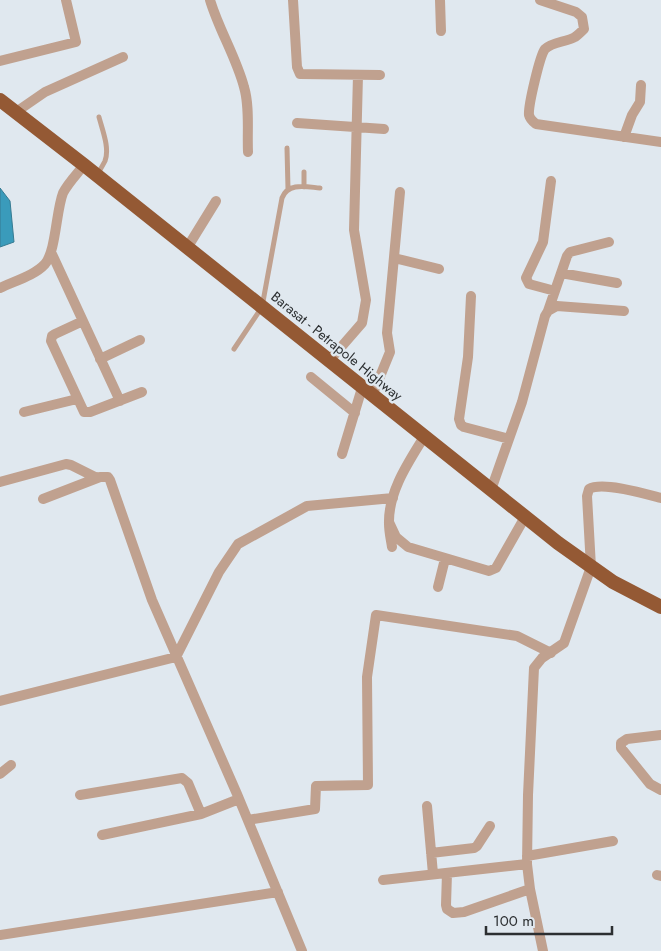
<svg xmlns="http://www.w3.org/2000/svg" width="661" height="951" viewBox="0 0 661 951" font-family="Jost,sans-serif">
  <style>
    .water { fill: #3a9bbb; stroke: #367b92 }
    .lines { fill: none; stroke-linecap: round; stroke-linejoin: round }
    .service { stroke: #c0a18f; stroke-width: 5 }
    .minor { stroke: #c0a18f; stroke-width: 10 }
    .trunk { stroke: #945934; stroke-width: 14 }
    .labels { text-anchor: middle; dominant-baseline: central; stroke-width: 5; stroke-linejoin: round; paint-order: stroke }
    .street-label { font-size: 14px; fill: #2c2f31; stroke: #e0e8ef }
  </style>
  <rect width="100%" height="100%" fill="#e0e8ef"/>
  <path class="water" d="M0 188 10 201 14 242 0 247Z"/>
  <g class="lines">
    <path class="service" d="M287 148 288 189
      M304 172V187
      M97 175C100 170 103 165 105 161 110 148 102 129 99 117
      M234 349 262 307 282 198C288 182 307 187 320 188"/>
    <path class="minor" d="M210 0C219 30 236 57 244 87 250 107 247 131 248 152
      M293 0 297 67 300 74 380 75
      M440 0 441 31
      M540 0 576 12 582 17 584 29C581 32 578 35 575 37 566 42 552 42 545 49 540 55 528 106 529 115 530 119 532 121 536 124L661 142
      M0 61 76 42 66 0
      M16 112 45 92 123 57
      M297 123 384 129
      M624 137 632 115 640 102 641 85
      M551 181 543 242 526 278 529 284 555 291
      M187 248 216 201
      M51 252 120 401
      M394 258 439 269
      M561 273 617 283
      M0 288C14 281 34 276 45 264 56 251 56 211 63 193 68 183 77 174 84 165
      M471 296 468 357 459 419 461 425 464 427 509 439
      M548 311 567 256 570 252 609 242
      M83 321 55 334 52 336 51 341 84 412H90L142 392
      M100 359 140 340
      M329 361 362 323 366 300 354 230 358 75
      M311 377 355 413
      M372 396 390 352 387 333 400 192
      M24 412 77 399
      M342 454 362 388
      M0 482 66 464 71 465 97 478
      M491 490 522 402 545 316 548 311 557 306 624 311
      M43 499 100 477H108L110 480 152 600 237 794 302 951
      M389 522 396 537 408 547 489 571 496 568 525 517
      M392 547C391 540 389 532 389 524 388 492 408 463 424 437
      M438 587 445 559
      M0 701 176 657 219 572 238 544 307 506 393 498
      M661 735 627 739 621 743V748L650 784 661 790
      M0 774 11 765
      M80 795 182 778 188 783 201 814 239 799
      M427 806 433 874
      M248 820 315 809 316 786 368 785 367 677 376 615 517 636 551 653
      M102 835 201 814
      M431 853 474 848 477 846 490 826
      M527 856 613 841
      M447 873 446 905 447 909 453 913 464 912 530 889
      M657 875 661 876
      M383 880 527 864
      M0 935 278 892
      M543 951 530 889 527 864 528 795 534 668 542 658 564 643 591 567 587 496 589 489C602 481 646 494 661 498"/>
    <path class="trunk" d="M0 100 84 165 558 543 613 582 661 607"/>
  </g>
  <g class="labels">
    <g class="street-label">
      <text transform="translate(337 346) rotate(39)">Barasat - Petrapole Highway</text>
    </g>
  </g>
  <path d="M486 926v8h126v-8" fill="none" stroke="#2c2f31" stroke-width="2.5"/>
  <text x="493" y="926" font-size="15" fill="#2c2f31" stroke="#e0e8ef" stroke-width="4" paint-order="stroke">100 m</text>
</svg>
